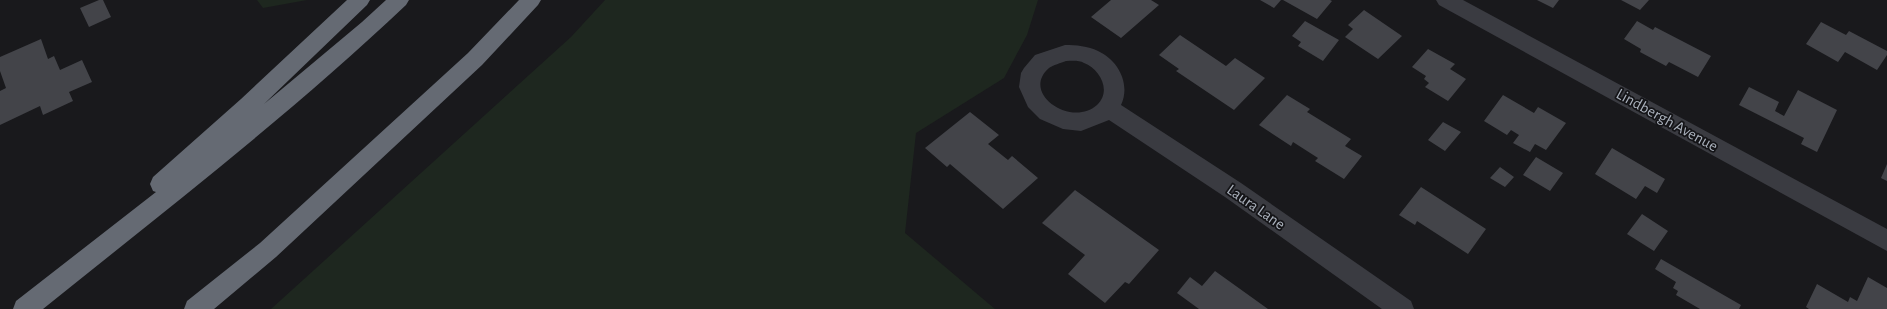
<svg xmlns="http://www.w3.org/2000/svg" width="1887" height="309" viewBox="0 0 1887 309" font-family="'Alegreya Sans',sans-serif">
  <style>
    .green { fill: #1e271f }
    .building { fill: #434449 }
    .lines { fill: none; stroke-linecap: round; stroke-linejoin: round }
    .street { fill: #3a3b41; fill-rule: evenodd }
    .highway { fill: #656a73; fill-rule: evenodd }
    .labels { text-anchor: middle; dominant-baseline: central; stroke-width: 3.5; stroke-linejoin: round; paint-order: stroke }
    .street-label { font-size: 16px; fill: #aab1bc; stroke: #141417 }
  </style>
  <rect width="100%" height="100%" fill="#19191c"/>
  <path class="green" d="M257 0H307L263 8Z
    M605 0H1038L1027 35 1004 78 916 133 905 233 995 309H271L571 37Z"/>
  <path class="building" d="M99 0H103L111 17 89 27 80 8Z
    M1111 0H1151L1159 5 1121 38 1091 17Z
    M1260 0H1281L1274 8Z
    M1283 0H1330L1332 1 1317 19Z
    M1537 0H1559L1553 8Z
    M1621 0H1649L1640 10Z
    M1364 10 1402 36 1378 59 1345 37 1353 29 1348 25Z
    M1305 21 1339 40 1323 61 1298 46 1301 42 1292 36Z
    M1637 21 1653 30 1655 27 1711 56 1698 77 1669 62 1666 66 1640 52 1641 49 1624 39Z
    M1821 22 1846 35 1849 31 1887 51V55L1877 70 1845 52 1838 62 1806 44Z
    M1180 35 1226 66 1235 58 1265 78 1234 110 1176 71 1179 69 1159 55Z
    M41 39 48 59 54 56 60 70 82 60 92 82 69 92 73 101 43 115 40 106 0 125V91L6 88 0 71V57Z
    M1428 49 1455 64 1450 69 1466 79 1448 101 1425 87 1429 83 1424 79 1426 76 1412 67Z
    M1749 87 1779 102 1775 111 1784 116 1798 90 1837 110 1817 152 1801 144 1804 138 1739 105Z
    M1287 95 1310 109 1307 112 1351 139 1345 146 1362 156 1344 179 1315 161 1318 158 1293 142 1291 146 1259 125Z
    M1503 95 1534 113 1538 107 1566 123 1546 150 1535 144 1530 152 1513 143 1519 135 1511 130 1507 135 1484 121Z
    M970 112 999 135 988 144 1008 160 1012 156 1038 178 1003 209 950 164 947 167 925 148Z
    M1443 122 1461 132 1445 151 1428 140Z
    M1612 148 1665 179 1657 193 1645 186 1636 199 1595 174Z
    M1536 157 1563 173 1550 191 1523 175Z
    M1887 164V181L1881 178Z
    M1500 167 1514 177 1505 187 1490 178Z
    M1421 187 1486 229 1468 254 1417 221 1415 225 1399 215Z
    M1075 190 1159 250 1129 284 1125 282 1105 303 1068 274 1085 255 1042 223Z
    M1642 214 1668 231 1654 251 1627 234Z
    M1661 259 1741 305 1739 309H1700L1676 295 1678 291 1673 288 1676 282 1655 269Z
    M1215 271 1268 309H1199L1177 293 1190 277 1202 286Z
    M1868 277 1887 288V309H1809L1806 307 1817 284 1848 302 1850 297 1857 301Z"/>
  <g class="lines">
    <path class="street" d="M1436 0H1463L1887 229V251L1439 5Z
      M1065 45C1076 45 1088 46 1098 51 1118 60 1131 84 1121 105L1241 183 1411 301 1414 309H1382L1225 197 1109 120 1081 131 1063 129 1040 119 1028 107 1019 87 1021 73 1024 68 1035 55ZM1066 61C1072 61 1079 60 1084 63 1100 69 1112 91 1097 105 1071 128 1020 93 1049 68 1053 65 1061 63 1066 61Z"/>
    <path class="highway" d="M347 0H370L367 5 264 104 362 22 386 0H409L406 5C292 113 166 210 43 309H13L16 301 156 192 153 191 150 184 153 177 241 99Z
      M519 0H541L538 5 482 65 276 257 214 309H184L187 301 260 243 468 53Z"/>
  </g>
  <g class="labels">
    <g class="street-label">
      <text transform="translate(1667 120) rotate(29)">Lindbergh Avenue</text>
      <text transform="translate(1256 207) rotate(35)">Laura Lane</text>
    </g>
  </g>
</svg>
